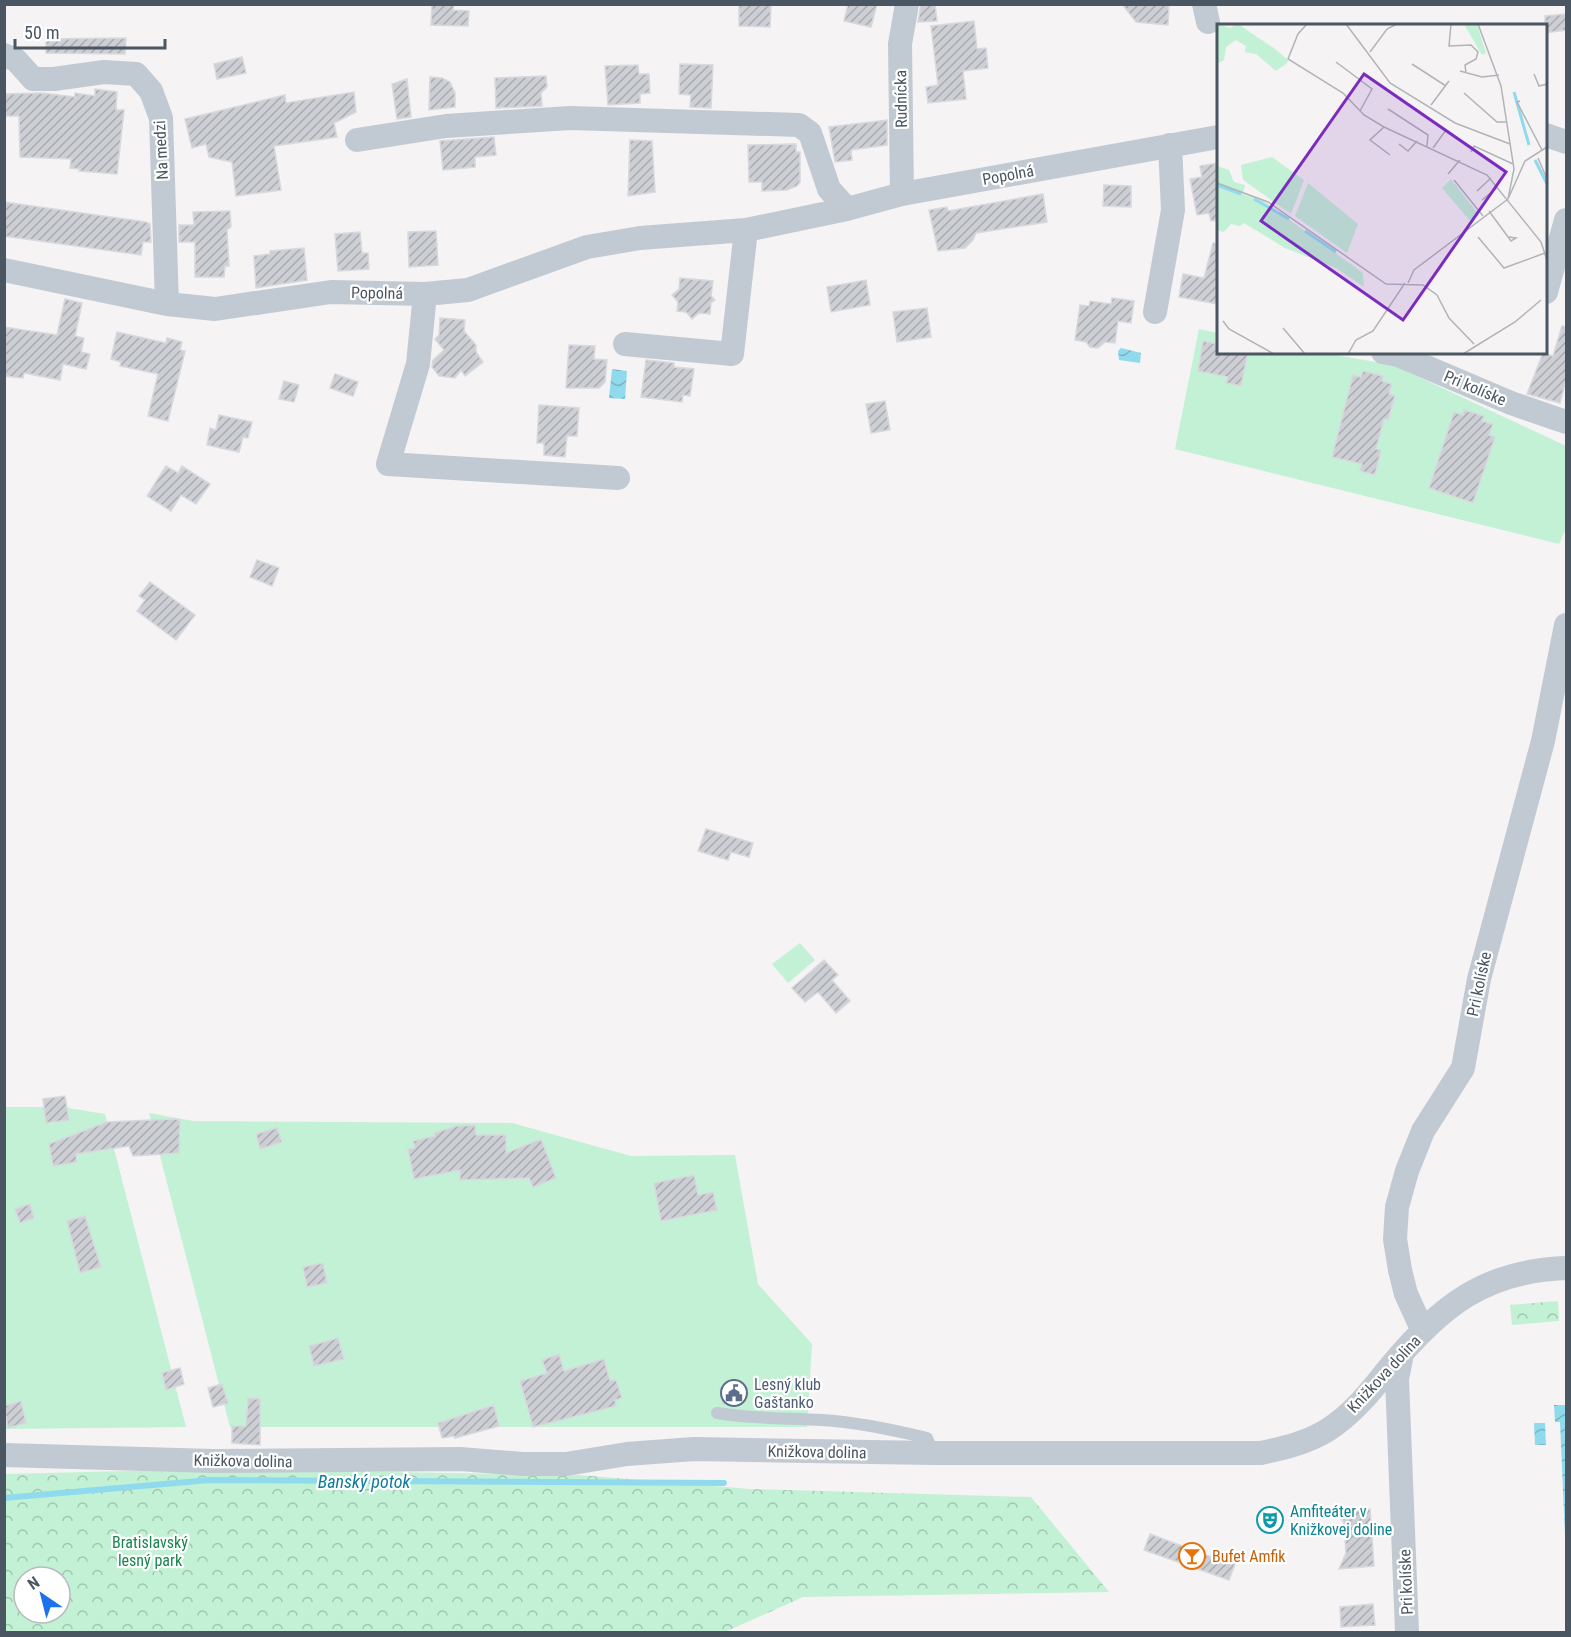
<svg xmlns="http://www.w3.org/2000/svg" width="1571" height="1637" viewBox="0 0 1571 1637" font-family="'Roboto Condensed',sans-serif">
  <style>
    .green { fill: #c3f1d5 }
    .forest { fill: url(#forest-crowns); fill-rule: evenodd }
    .water { fill: url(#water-waves) }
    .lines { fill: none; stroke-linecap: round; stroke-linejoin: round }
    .stream { stroke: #90daee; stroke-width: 6 }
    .building { fill: url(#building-hatch); stroke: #d7d9de; stroke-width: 1.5 }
    .service { stroke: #c1cad2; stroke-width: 12 }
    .minor { stroke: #c1cad2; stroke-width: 24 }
    .labels { text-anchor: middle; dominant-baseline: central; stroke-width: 4.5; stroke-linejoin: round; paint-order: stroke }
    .street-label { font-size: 16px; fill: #4a5661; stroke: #fff }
    .service-label { font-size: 16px; fill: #4e5e75; stroke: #fff; text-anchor: start }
    .culture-label { font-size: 16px; fill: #0d838f; stroke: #fff; text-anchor: start }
    .park-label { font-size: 16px; fill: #17864f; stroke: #fff }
    .food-label { font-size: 16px; fill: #c56008; stroke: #fff; text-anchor: start }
    .water-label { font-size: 18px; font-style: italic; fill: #0c7c9b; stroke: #fff }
    .inset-river { fill: none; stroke: #90daee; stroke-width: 3 }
    .inset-road { fill: none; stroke: #b1b4b9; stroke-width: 1.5 }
    .view { fill: #7b2cbf; fill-opacity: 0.15; stroke: #7b2cbf; stroke-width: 3 }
    .inset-edge { fill: none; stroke: #4a5661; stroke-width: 3 }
  </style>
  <defs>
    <pattern id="forest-crowns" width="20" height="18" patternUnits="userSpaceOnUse" patternTransform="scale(1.5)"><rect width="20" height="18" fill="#c3f1d5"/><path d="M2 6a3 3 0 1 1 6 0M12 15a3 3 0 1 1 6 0" fill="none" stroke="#a0c6b0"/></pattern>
    <pattern id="water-waves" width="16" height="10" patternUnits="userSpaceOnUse" patternTransform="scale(1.5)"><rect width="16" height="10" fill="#90daee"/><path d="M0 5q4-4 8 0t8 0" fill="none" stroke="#78b4c4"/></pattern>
    <pattern id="building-hatch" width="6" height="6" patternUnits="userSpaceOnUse" patternTransform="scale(1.5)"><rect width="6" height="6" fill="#cdcfd5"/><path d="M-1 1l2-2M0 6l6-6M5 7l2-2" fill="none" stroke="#a8abb0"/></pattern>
  </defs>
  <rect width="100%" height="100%" fill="#f5f3f3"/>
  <path class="green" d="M1199 329 1218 333V352L1324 353 1393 365 1566 446V528L1559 544 1175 449Z
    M800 943 815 960 788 983 772 964Z
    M4 1107H62L105 1114 186 1427 5 1429Z
    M149 1113 193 1121 512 1123 631 1156 735 1155 758 1284 812 1344 807 1427H230Z"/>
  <path class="forest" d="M1558 1301 1559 1321 1512 1325 1510 1305Z
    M210 1469 579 1475 750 1489 1031 1497 1109 1592 803 1597 725 1632H5V1474ZM24 1577H60V1613H24Z"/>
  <path class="water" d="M1121 348 1141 353 1140 363 1119 360 1118 351Z
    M612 369 627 371 625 399 609 398Z
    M1554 1405H1566V1558L1560 1422H1555Z
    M1534 1423H1545L1546 1445H1535Z"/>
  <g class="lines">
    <path class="stream" d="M4 1498 210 1480 724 1483"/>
  </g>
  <path class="building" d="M432 4H454L453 10 469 11 468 26 431 25Z
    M739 4H771L770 27 739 26Z
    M848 4H877L871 27 844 21Z
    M921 4H935L937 21 918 22Z
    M1122 4H1169L1168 25 1136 22Z
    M1566 14V30L1545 33V16Z
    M974 21 977 49 986 48 988 68 963 71 966 99 928 103 926 87 938 85 931 26Z
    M126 38 125 54 46 53V39Z
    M242 57 246 73 217 79 214 64Z
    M680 64 713 65 711 108 690 107 691 95 679 94Z
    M638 65 639 74H649L650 93 640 94V103L608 105 605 66Z
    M546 76 547 87 541 93 542 106 496 108 495 78Z
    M430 77 442 78 450 82 455 93V107L429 110Z
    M407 79 411 117 397 119 392 84Z
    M95 89 117 92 116 110H124L117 174 79 171 80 169 70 168 71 159 20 157 19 116H4V94L42 93 75 97V93L95 96Z
    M354 92 356 112 334 123 337 137 274 146 281 190 236 196 232 162 209 157 206 144 192 148 185 119 285 95 286 103Z
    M887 120V145L851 150 852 160 835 162 829 127Z
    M494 137 496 155 475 157V167L443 170 440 141Z
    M630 140 652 141 655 192 628 196Z
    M796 144V152H800V182L797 186 787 190 762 191V182H749L748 145Z
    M1218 163V220L1211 221 1209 213 1197 215 1190 179 1202 177 1200 166Z
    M1104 185 1131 186V207L1103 206Z
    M1043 194 1047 222 976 233 973 240 965 248 938 251 929 210 947 207 948 211Z
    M4 202 146 222 150 224 151 242H143L141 255 4 236Z
    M230 211 231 227 227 230 229 266H225L224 277H195V242H179V225H194L193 212Z
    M436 231 438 265 409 267 408 232Z
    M360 232 362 253H368L369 269 338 271 335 234Z
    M1213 243 1218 244V304L1179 297 1183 274 1204 278Z
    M304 248 307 280 256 288 254 256 270 254V251Z
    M680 278 713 281 711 296 715 300 711 303 710 314 699 313 692 319 686 312 677 311 678 302 672 295 679 289Z
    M866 280 870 305 831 312 827 287Z
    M1112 298 1134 301 1131 323 1118 321 1115 343 1105 342 1098 348 1090 347 1086 342 1075 340 1080 305 1089 306 1090 301 1111 304Z
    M65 299 82 303 75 336 84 338 81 352 90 354 86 369 63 364 60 380 24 373 23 378 4 376V327L57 335Z
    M927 308 931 337 897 342 893 312Z
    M440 318 465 320 464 331 476 345V352L483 362 465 376 461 370 455 378 439 376 432 367 433 360 444 350 435 339 439 335Z
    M1562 326 1566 327V380L1560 403 1527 394 1543 353 1553 356Z
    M117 332 166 343 167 338 182 342 180 350 185 351 168 421 148 416 158 374 120 366 121 362 111 359Z
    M1203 341 1218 344V352H1248L1241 386 1226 383 1228 377 1198 371Z
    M569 345 595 346 594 359 607 360 605 382 599 388H566Z
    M646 360 674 363V367L694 369 690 396 683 395 682 402 641 397Z
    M1363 371 1383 376 1382 381 1392 384 1389 394 1395 396 1388 420 1384 419 1376 449 1381 450 1375 475 1360 471 1362 464 1332 457 1353 375 1361 377Z
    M335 374 358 382 353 396 330 388Z
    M284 381 299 385 294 402 279 399Z
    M885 401 890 430 871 433 866 404Z
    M539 405 579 408 577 436H567L565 457 544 455V443H537Z
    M1464 410 1484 416 1482 421 1493 424 1489 435 1495 437 1473 503 1429 488 1454 412 1463 415Z
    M219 415 252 422 248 438 243 437 239 452 207 445 210 428 216 430Z
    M166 466 178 473 182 466 210 484 196 504 181 495 171 511 147 496Z
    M257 560 279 568 272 586 250 577Z
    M150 582 195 615 176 640 137 611 145 600 139 596Z
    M706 829 753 843 749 857 731 852 728 860 698 851Z
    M824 960 838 975 832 980 850 1001 836 1013 818 992 805 1002 792 988Z
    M65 1096 69 1120 46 1123 43 1099Z
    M176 1119 180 1120 179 1153 133 1156 129 1146 76 1154 77 1162 53 1166 49 1144 107 1122Z
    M475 1125 476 1135H506V1153L541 1139 556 1178 533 1187 529 1178 460 1180V1170L414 1179 408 1149 415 1148 413 1141 435 1136 434 1133 457 1126Z
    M277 1128 282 1142 260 1149 256 1134Z
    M694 1175 698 1195 713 1192 717 1210 661 1221 654 1183Z
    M30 1204 34 1218 20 1223 15 1209Z
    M85 1216 101 1267 80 1273 67 1221Z
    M323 1263 327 1283 307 1287 303 1267Z
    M338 1338 344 1359 314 1366 309 1346Z
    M559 1354 564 1371 604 1359 610 1381 616 1380 622 1398 615 1400 616 1406 533 1427 520 1381 547 1373 542 1360Z
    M180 1368 184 1384 166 1390 162 1373Z
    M222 1384 228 1403 213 1407 208 1388Z
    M739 1384 742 1399 723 1404 720 1389Z
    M248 1398 260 1399V1445L232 1443V1426H246Z
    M21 1401 26 1423 8 1428 4 1406Z
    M494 1405 499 1426 455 1438 454 1436 442 1438 438 1423Z
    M1370 1509 1374 1566 1339 1569 1346 1553 1344 1523 1337 1512Z
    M1150 1534 1214 1558 1216 1552 1237 1559 1229 1580 1144 1550Z
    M1373 1604 1375 1625 1341 1627 1340 1607Z"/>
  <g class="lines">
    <path class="service" d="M717 1413C752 1419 787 1418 822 1420 857 1422 894 1430 927 1438L933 1453"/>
    <path class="minor" d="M1204 4 1208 22
      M4 55 16 60 33 79H54L104 72 136 74 151 91 161 118 167 304
      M1546 135 1566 142
      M357 140 446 126 570 118 799 125 810 133 829 189 847 209
      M902 194 900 44 907 4
      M4 270 167 304 215 309 331 292 425 294 468 290 587 247 640 238 746 230 847 209 902 194 1218 137
      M1546 292 1566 220
      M425 294 418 364 388 464 618 478
      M1155 312 1173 210 1170 145
      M625 344 732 354 746 230
      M1383 352 1398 355 1511 403 1566 422
      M1423 1331 1406 1294 1400 1270 1395 1239 1397 1207 1407 1171 1423 1131 1463 1068 1479 979 1543 741 1566 625
      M1402 1354 1397 1379 1407 1632
      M4 1455 213 1461 460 1459 523 1464H566L627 1454 694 1449 933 1453H1261C1284 1448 1306 1443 1326 1431 1352 1415 1372 1390 1390 1367 1441 1306 1484 1271 1566 1268"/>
  </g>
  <defs>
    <symbol id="civic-ring" viewBox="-11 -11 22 22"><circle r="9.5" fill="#fff" stroke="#5c6f8a" stroke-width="1.5"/><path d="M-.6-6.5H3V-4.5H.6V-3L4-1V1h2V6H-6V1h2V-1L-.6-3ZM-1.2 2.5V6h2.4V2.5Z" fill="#5c6f8a"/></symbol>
    <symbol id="theatre-ring" viewBox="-11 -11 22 22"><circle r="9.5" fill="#fff" stroke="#0f9aa8" stroke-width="1.5"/><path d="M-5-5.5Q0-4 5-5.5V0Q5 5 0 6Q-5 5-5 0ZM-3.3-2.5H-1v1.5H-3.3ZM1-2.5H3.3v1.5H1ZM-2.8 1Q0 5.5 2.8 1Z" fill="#0f9aa8"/></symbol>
    <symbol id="bar-ring" viewBox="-11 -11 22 22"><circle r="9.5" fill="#fff" stroke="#e8710a" stroke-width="1.5"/><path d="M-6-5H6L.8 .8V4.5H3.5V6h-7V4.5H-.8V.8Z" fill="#e8710a"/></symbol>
  </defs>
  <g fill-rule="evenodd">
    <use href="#civic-ring" x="719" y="1378" width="30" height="30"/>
    <use href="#theatre-ring" x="1255" y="1505" width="30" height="30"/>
    <use href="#bar-ring" x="1177" y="1541" width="30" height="30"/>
  </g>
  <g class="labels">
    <g class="street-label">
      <text transform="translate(901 99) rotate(-91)">Rudnícka</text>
      <text transform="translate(161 150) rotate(-93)">Na medzi</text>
      <text transform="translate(1008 175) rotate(-10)">Popolná</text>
      <text transform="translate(377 293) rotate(1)">Popolná</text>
      <text transform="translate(1475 388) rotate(23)">Pri kolíske</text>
      <text transform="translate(1479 984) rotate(-78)">Pri kolíske</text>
      <text transform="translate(1384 1374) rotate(-47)">Knižkova dolina</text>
      <text transform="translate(817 1452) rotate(1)">Knižkova dolina</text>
      <text transform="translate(243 1461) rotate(1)">Knižkova dolina</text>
      <text transform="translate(1406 1582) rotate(-92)">Pri kolíske</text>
    </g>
    <g class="service-label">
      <text x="754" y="1384">Lesný klub<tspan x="754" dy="18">Gaštanko</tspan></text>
    </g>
    <g class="culture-label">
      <text x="1290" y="1511">Amfiteáter v<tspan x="1290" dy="18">Knižkovej doline</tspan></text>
    </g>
    <g class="park-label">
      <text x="150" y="1542">Bratislavský<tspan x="150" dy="18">lesný park</tspan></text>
    </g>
    <g class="food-label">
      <text x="1212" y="1556">Bufet Amfik</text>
    </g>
    <g class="water-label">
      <text x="364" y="1481">Banský potok</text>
    </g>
  </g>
  <g transform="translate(1217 24)">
    <rect width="330" height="330" fill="#f5f3f3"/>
    <path d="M55 133 87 156 74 190 26 156 24 141ZM234 155 262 191 253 197 225 164ZM91 159 141 200 130 229 78 192Z" fill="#c3f1d5"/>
    <path d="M0 0 13 4 21 0 58 25 71 36 70 39 59 47 39 30 28 28 29 22 19 16 9 23 7 36 0 40ZM247 0H260L269 29 265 31ZM0 142 12 146 17 158 28 161 26 170 45 176 146 249 147 263 119 244 68 224 27 199 23 202 14 200 7 208 0 206Z" fill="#c3f1d5"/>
    <path class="inset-river" d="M297 68 312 121M318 136 330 160M0 161 24 170M37 175 72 195M88 207 119 228"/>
    <path class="inset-road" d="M90 0 81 10 71 35 126 69 147 91 167 103 270 151 324 218 330 236M129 0 173 59 238 99 293 120M234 0 232 22 254 21 261 28 259 35 248 41 249 49M261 0 284 62 297 145 291 175M153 28 170 5 180 0M119 38 155 65 143 87M195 40 229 62M243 47 265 53 282 51M317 50 322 62 330 60M247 69 280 98H290M303 77 300 78 325 126M214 81 232 57M171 85 211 111 210 122M167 103 153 116 173 131M182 120 191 127 200 117M216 124 229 106M254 128 257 122 296 140M321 134 330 155M231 150 243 136M237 156 266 192M0 159 51 178 169 260 206 261 220 271 232 294 257 320M260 167 274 154M291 175 308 137 330 123M265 176 281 163M272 187 294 217 299 214 292 213M261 213 287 244 328 229M191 259 197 246 291 175M6 297 12 305 57 330M66 304 88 330M131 330 139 316 156 307 188 259M246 330 298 298 324 276"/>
    <path class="view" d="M147 50 289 148 186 296 44 197Z"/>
    <rect width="330" height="330" class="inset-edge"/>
  </g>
  <rect width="1571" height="1637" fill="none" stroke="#4a5661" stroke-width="12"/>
  <g transform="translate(42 1595) rotate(325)"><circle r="28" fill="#ffffff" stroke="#b7bbc0" stroke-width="1.5"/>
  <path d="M0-4.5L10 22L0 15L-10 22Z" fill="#1a73e8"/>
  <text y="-9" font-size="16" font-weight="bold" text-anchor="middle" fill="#4a5661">N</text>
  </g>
  <path d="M15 39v9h150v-9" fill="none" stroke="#4a5661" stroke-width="3"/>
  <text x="24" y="39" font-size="18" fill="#4a5661" stroke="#ffffff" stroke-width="4.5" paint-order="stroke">50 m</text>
</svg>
